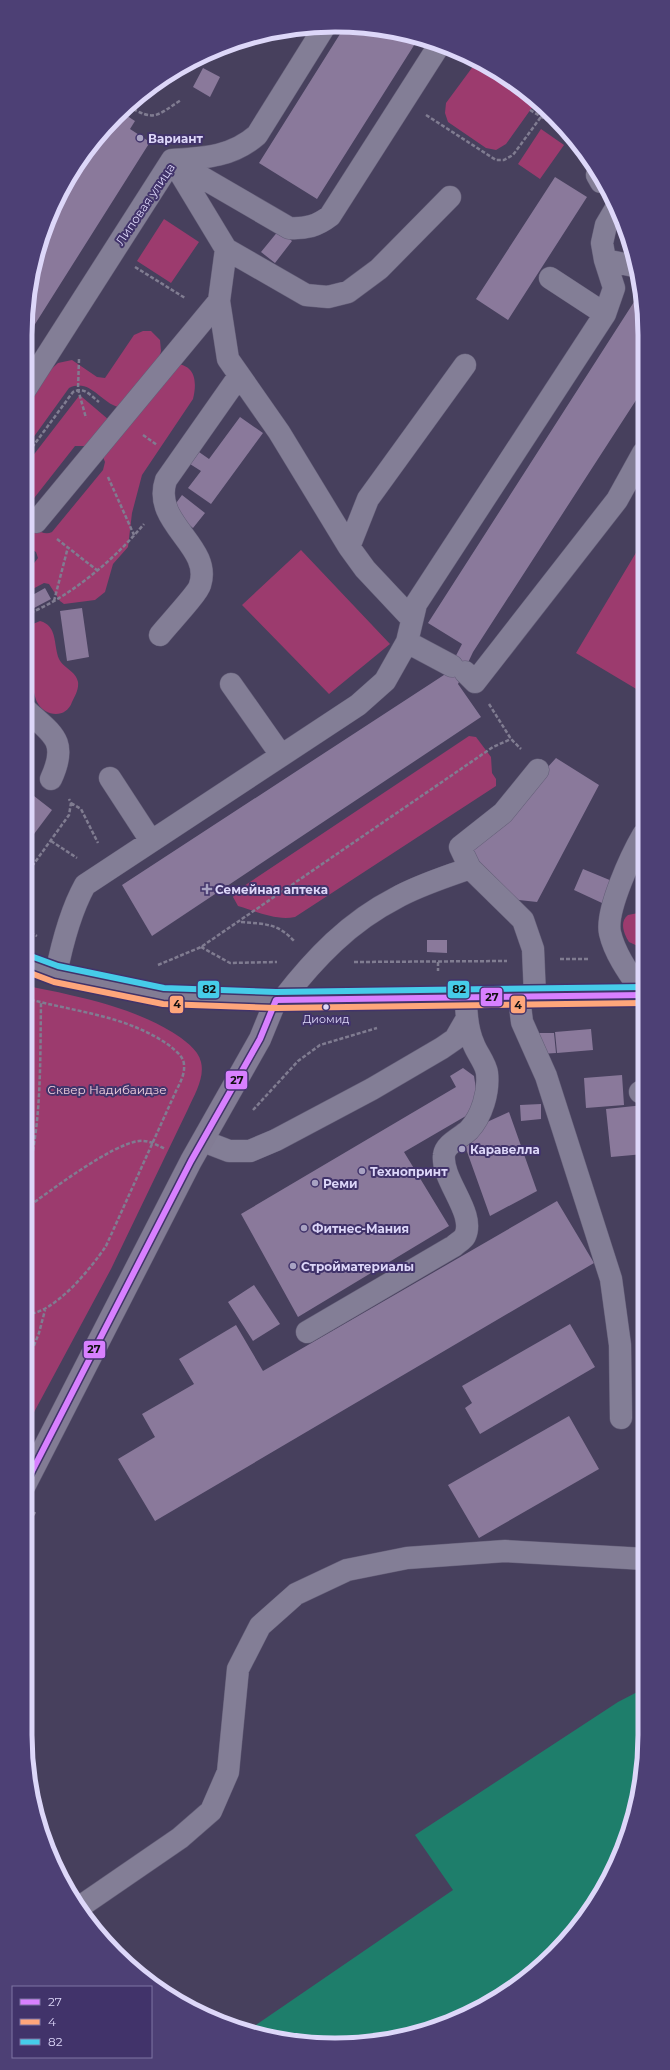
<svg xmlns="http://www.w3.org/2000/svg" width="670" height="2070" viewBox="0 0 670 2070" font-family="Montserrat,sans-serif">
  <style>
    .green { fill: #9c3b6e }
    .water { fill: #1e7e6b }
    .building { fill: #8a799b }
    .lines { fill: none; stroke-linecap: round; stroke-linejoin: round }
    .minor-casing { stroke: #645e78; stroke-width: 23 }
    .major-casing { stroke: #645e78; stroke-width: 23 }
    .path { stroke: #807c91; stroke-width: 2.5; stroke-dasharray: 4 2; stroke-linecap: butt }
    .minor { stroke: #837e96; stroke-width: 22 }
    .major { stroke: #827c94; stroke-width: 22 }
    .bus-1-casing { stroke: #41336a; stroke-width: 9 }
    .bus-2-casing { stroke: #41336a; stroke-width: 9 }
    .bus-3-casing { stroke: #41336a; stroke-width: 9 }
    .bus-1 { stroke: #d880ff; stroke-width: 6 }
    .bus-2 { stroke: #fea67b; stroke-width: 6 }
    .bus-3 { stroke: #46cce9; stroke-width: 6 }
    .poi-dot { fill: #a8a2c2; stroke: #41336a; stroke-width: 1.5 }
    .bus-dot { fill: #ddd7f9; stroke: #41336a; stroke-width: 1.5 }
    .labels { text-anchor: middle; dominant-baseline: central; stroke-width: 4; stroke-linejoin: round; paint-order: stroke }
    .bus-label { font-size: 11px; fill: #ddd7f9; stroke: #41336a }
    .poi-label { font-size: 12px; font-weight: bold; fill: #ddd7f9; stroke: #41336a; text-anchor: start }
    .street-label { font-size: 12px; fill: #ddd7f9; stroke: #41336a }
    .park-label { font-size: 12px; fill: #f2d2df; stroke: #41336a }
    .rim { fill: none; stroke: #ddd7f9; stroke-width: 5 }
    .line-badge { stroke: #41336a; stroke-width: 1.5 }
    .pale-badge-label { font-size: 11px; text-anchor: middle; font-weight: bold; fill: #111 }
  </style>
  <rect width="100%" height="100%" fill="#47405d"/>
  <path class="green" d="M477 61 490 66 536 102 506 144 496 150 486 148 448 122 445 113 446 103Z
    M541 129 564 145 540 179 518 164Z
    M164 219 199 242 171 283 137 261Z
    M143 331H151L160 340 161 351 158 362 118 407C100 402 90 378 69 388L25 449V406L47 373 58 363 72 360 97 377 105 378 134 335Z
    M177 364C196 366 197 383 193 399L142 475 132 513 128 547 113 564 105 592 95 600 64 604 60 601 49 584 44 583 25 593V575L38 558 36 552 25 545V520C33 526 42 537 52 532L103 470 105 462 103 457Z
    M79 396 82 397 109 420 87 446H75L31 502 25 505V466Z
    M643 541V693L576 653Z
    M301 550 390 644 329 694 242 605Z
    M40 621C58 626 53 644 59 659 63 668 76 671 78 682 79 689 75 696 72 702 66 719 45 717 37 702 32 692 28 650 28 638 29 634 32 629 33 624Z
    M469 736 476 737 491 757 492 773 496 779V786L295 917C276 921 255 911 238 906L233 897 238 890Z
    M643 912 644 949 629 942C624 934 619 922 628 915Z
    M25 985C39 989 55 991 70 995 106 1003 140 1013 172 1032 183 1039 198 1049 201 1062 205 1078 194 1095 188 1109L111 1269 25 1429Z"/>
  <path class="water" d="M645 1688V1735L639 1796 621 1853 593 1907 554 1954 507 1993 415 2034 356 2044 295 2042 250 2029 453 1890 415 1835 618 1702Z"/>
  <path class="building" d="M345 26 396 31 418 39 317 199 259 163Z
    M203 68 220 77 210 97 193 87Z
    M121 112 135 121 130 129 150 142 25 340 31 274 49 216 77 163Z
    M555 177 587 197 508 320 476 299Z
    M279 230 292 241 275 263 261 252Z
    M623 231 626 240 620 236Z
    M641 291 642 391 473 652 458 684 481 717 152 936 122 885 447 673 462 644 428 623Z
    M240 417 263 433 211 504 188 488 201 471 190 464 199 452 209 459Z
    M182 495 205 513 193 528 171 510Z
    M25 550 33 555 25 566Z
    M45 588 51 599 34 608 29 597Z
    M82 608 89 657 67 661 60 611Z
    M556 758 599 785 537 902 510 899 469 854Z
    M25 789 52 810 25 846Z
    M583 869 612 881 602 903 574 890Z
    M427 940H447V953L427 952Z
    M591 1029 593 1050 557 1053 555 1032Z
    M538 1033H554L556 1053 540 1054Z
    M463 1068 474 1076 476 1089 471 1113 404 1152 449 1226 298 1317 241 1214 456 1087 450 1076Z
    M622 1075 624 1105 586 1108 584 1078Z
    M541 1104V1119L521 1121 520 1105Z
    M644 1105V1154L611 1157 606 1109Z
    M509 1112 537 1191 490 1216 465 1146 487 1122Z
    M557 1201 594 1263 155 1521 118 1459 155 1437 142 1414 194 1384 179 1359 236 1325 263 1371Z
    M254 1285 280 1324 253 1341 228 1302Z
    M570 1324 595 1367 480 1434 465 1408 472 1403 462 1386Z
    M569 1416 599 1469 479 1538 448 1485Z"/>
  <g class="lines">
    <defs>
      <path id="minor" d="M172 160 289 228C306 229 317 226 330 216L438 47
        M174 163 226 249 306 295 328 297 348 292 379 269 450 197
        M597 175 601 182
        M226 249 219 301 228 359 279 432 349 547
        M605 260 634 266
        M550 278 605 314
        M25 390 172 160C204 158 232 157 257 135L325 26
        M36 522 219 301
        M411 618 365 569 349 547 368 499 465 365
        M160 635C167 626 198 593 200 585 213 546 151 523 166 480L239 376
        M407 642 452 666
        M465 672 475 682 617 500 643 453
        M231 684 281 755
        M25 709C52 734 69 740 51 779
        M110 778 151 841
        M643 835C632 854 605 911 610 933 615 955 631 976 644 995
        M56 974C62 944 70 912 85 885L358 705 385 681 407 642 416 604 605 314 614 288 605 260 602 243 606 225 616 208
        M535 996 533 949 523 920 470 868 460 847 503 813 538 770
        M519 997 522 1022 546 1076 611 1279 620 1345 621 1418
        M283 999C315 958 349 922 396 898 419 885 446 877 470 868
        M640 1092H644
        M203 1141 229 1151H250L276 1140 372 1089 442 1048 455 1039 466 1020
        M307 1332 454 1246C457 1243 463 1240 465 1236 476 1213 441 1180 444 1155 445 1144 462 1137 469 1130 482 1116 489 1092 487 1073 486 1064 477 1053 474 1045 467 1030 466 1014 466 998
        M81 1906 180 1838 211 1811 228 1772 238 1669 260 1626 296 1594 347 1570 407 1558 505 1551 645 1559"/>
      <path id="major" d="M25 963 56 974 163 996 276 1000 644 995
        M25 1485 191 1161 260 1039 276 1000"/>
    </defs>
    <use href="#minor" class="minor-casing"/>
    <use href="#major" class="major-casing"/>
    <path class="path" d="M128 106C155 122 156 116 181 100
      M530 110 565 131
      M426 115 496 160H504L513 155 546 110
      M135 267 185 298
      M79 359 78 389 86 418
      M143 435 157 445
      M25 457 73 392C84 386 91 396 99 402
      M108 477 134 535
      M57 539 98 571
      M54 601 68 547
      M25 615C69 598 114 560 144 524
      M489 704 511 739 521 749
      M71 803 81 809 98 843
      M51 841 77 858
      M25 876 69 815 71 803 69 799
      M241 922C265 924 278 923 295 942
      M25 930 37 936
      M201 947 230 963 277 962
      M560 959H589
      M354 962 507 961
      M438 962V971
      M158 965 201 947 493 747 511 739
      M25 998C74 1012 127 1015 170 1046 176 1051 184 1057 184 1065 185 1074 180 1083 176 1091L106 1246C92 1267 53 1316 25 1314
      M253 1110 298 1061 320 1045 377 1028
      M25 1186C42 1127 40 1063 41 1002
      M25 1209C50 1191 112 1144 139 1141 149 1140 157 1145 165 1149
      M25 1368 39 1333 45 1310
      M25 1531 35 1512"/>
    <use href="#minor" class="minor"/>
    <use href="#major" class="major"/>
    <defs>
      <path id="bus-1" d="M25 1485 191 1161 260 1039 276 1000 644 995"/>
      <path id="bus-2" d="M25 971 54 982 163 1004 276 1008 644 1003"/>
      <path id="bus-3" d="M28 955 58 966 164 988 276 992 644 987"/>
    </defs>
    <use href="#bus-1" class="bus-1-casing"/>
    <use href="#bus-2" class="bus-2-casing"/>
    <use href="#bus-3" class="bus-3-casing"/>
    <use href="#bus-1" class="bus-1"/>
    <use href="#bus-2" class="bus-2"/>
    <use href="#bus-3" class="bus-3"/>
  </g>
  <g class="poi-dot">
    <circle cx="140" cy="138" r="4"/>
    <path d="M205 883h4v4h4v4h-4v4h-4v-4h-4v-4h4z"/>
    <circle cx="462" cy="1149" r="4"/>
    <circle cx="362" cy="1171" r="4"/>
    <circle cx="315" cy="1183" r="4"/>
    <circle cx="304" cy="1228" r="4"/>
    <circle cx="293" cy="1266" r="4"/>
  </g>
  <circle class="bus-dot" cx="326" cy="1007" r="3.5"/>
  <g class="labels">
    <g class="bus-label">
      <text x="326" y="1019">Диомид</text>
    </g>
    <g class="poi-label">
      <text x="148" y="138">Вариант</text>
      <text x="215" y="889">Семейная аптека</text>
      <text x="470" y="1149">Каравелла</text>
      <text x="370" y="1171">Технопринт</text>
      <text x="323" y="1183">Реми</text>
      <text x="312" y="1228">Фитнес-Мания</text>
      <text x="301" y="1266">Стройматериалы</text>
    </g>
    <g class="street-label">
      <text transform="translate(145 204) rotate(-56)">Липовая улица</text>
    </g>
    <g class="park-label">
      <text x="107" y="1089">Сквер Надибаидзе</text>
    </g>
  </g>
  <path d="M0 0H670V2070H0ZM335 32H335A303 303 0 0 1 638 335V1735A303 303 0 0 1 335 2038H335A303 303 0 0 1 32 1735V335A303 303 0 0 1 335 32Z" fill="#4d4075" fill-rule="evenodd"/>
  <path class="rim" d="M335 32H335A303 303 0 0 1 638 335V1735A303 303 0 0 1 335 2038H335A303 303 0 0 1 32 1735V335A303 303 0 0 1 335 32Z"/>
  <g class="line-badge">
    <rect x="447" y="980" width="23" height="19" rx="4" fill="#46cce9"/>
    <rect x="197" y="980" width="23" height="19" rx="4" fill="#46cce9"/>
    <rect x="480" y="987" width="23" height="20" rx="4" fill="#d880ff"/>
    <rect x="169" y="995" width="15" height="19" rx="4" fill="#fea67b"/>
    <rect x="510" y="995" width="16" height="19" rx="4" fill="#fea67b"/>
    <rect x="225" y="1070" width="23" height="20" rx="4" fill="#d880ff"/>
    <rect x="83" y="1340" width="23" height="19" rx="4" fill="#d880ff"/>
  </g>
  <g class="pale-badge-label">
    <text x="459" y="993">82</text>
    <text x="209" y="993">82</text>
    <text x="492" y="1001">27</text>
    <text x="177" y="1008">4</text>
    <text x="518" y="1009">4</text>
    <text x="237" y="1084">27</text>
    <text x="94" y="1353">27</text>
  </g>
  <rect x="12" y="1986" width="140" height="72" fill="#41336a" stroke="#7f75a3"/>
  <rect x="20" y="1999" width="20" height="6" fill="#d880ff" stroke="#7f75a3"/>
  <text x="48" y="2006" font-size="12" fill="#ddd7f9">27</text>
  <rect x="20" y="2019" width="20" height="6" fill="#fea67b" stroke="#7f75a3"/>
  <text x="48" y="2026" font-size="12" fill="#ddd7f9">4</text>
  <rect x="20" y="2039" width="20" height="6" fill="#46cce9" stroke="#7f75a3"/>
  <text x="48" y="2046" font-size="12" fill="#ddd7f9">82</text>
</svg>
